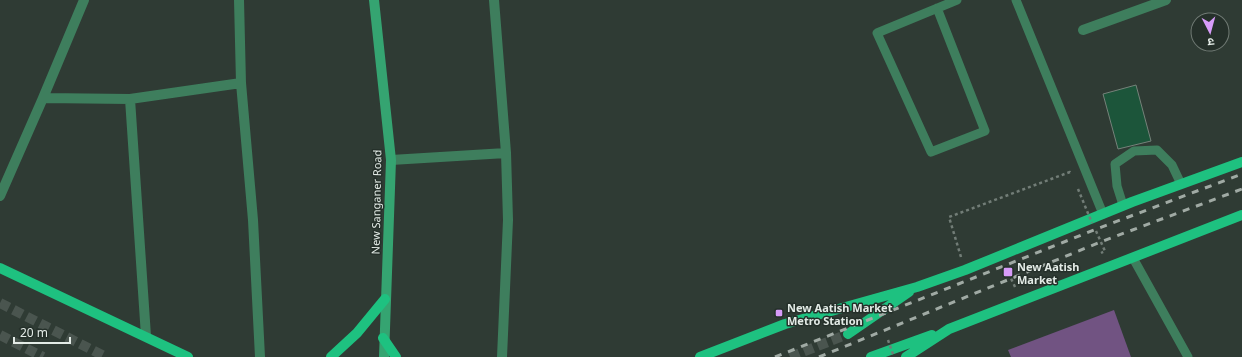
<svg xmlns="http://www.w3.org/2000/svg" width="1242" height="357" viewBox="0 0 1242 357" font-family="'Noto Sans','Noto Sans Devanagari',sans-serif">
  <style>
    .green { fill: #715382 }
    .building { fill: #1c553a; stroke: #75827a }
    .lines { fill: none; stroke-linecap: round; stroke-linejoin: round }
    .primary-tunnel { stroke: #4a554f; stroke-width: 10; stroke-dasharray: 10 5; stroke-linecap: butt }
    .path { stroke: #727d77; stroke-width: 2.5; stroke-dasharray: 3 3; stroke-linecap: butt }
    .lane { stroke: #3e7e5d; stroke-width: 9 }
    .street { stroke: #3e7e5d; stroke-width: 10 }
    .secondary { stroke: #35a471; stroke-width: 10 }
    .primary { stroke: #1ec180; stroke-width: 10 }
    .rail { stroke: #a0aaa4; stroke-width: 3; stroke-dasharray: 7 7; stroke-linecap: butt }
    .path-bridge { stroke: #727d77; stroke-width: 2.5; stroke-dasharray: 3 3; stroke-linecap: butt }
    .poi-dot { fill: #d79bf9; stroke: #25302a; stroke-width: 1.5 }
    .labels { text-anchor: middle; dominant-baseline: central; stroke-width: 3; stroke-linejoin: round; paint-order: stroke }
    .street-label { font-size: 11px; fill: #e3ebe6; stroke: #25302a }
    .poi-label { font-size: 11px; font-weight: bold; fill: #e3ebe6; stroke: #25302a; text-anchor: start }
  </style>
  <rect width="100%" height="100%" fill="#2f3b34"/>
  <path class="green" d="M1114 310 1131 357H1011L1008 350Z"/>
  <path class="building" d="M1136 85 1151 141 1118 149 1103 94Z"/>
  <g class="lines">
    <path class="primary-tunnel" d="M0 303 106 357
      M0 335 43 357
      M790 357 848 334"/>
    <path class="path" d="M1096 231 1105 251 1101 253
      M961 257 949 217 1070 172 1071 174
      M1006 268 1016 289"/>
    <path class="lane" d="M1016 0 1103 214
      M937 8 985 131 931 152 877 33 957 0
      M1123 205 1117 186 1115 164 1134 151 1157 150 1172 165 1181 184
      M1133 258 1188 357"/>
    <path class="street" d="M239 0 241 83 253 220 260 357
      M494 0 506 153 508 220 502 357
      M1083 30 1166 0
      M43 98 84 0
      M130 99 146 336
      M391 160 506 153
      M0 196 43 98 130 99 241 83"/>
    <path class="secondary" d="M374 0 391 160 384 357"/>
    <path class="primary" d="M0 268 188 357
      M848 334 909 292
      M383 338 396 357
      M331 357 357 333 385 299
      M700 357 785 324 917 287 965 270 1132 202 1242 162
      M871 357 932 335
      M906 357 949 329 1242 215"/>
    <path class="rail" d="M775 357 1094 230 1242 174
      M819 357 1103 241 1242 189"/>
    <path class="path-bridge" d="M1078 189 1092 223
      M888 340 894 357"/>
  </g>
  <g class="poi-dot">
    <rect x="1003" y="267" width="10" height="10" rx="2"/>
    <rect x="775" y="309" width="8" height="8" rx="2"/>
  </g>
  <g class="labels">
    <g class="street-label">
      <text transform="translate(376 202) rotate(-89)">New Sanganer Road</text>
    </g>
    <g class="poi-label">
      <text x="1017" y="266">New Aatish<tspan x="1017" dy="13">Market</tspan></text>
      <text x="787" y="307">New Aatish Market<tspan x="787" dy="13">Metro Station</tspan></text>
    </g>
  </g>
  <g transform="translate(1210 32) rotate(174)"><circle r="19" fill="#25302a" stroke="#717b75"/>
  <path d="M0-3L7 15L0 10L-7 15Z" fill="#d79bf9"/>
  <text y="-6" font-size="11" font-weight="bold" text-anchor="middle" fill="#e3ebe6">उ</text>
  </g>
  <path d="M14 337v6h56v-6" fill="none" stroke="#e3ebe6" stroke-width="2"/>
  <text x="20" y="337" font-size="12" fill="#e3ebe6" stroke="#25302a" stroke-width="3" paint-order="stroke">20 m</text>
</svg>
